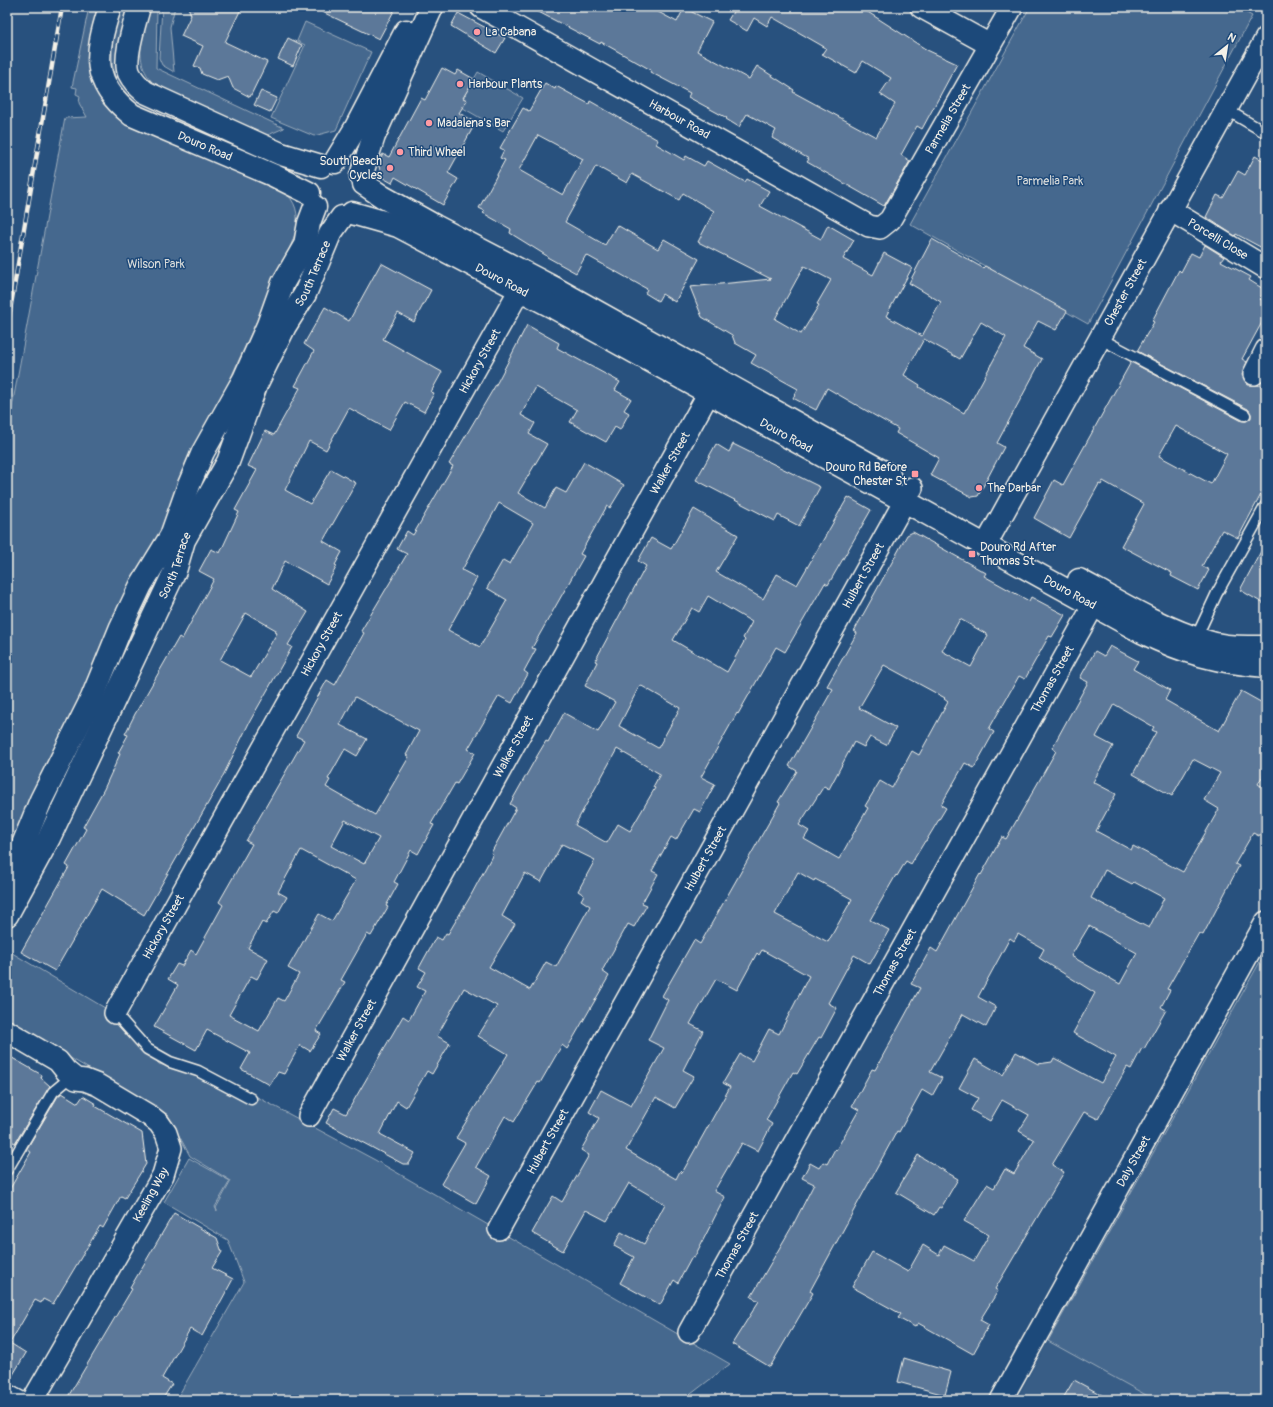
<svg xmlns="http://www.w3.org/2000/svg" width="1273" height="1407" viewBox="0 0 1273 1407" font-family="Pangolin,sans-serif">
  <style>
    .built { fill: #375d86 }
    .green { fill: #45688e; stroke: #9cacbb }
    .building { fill: #5b7899; stroke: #f4f1e8; fill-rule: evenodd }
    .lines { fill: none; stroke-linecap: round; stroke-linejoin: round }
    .service-casing { stroke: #f4f1e8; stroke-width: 13 }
    .minor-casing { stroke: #f4f1e8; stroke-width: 24 }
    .tertiary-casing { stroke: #f4f1e8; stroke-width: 25 }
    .service { stroke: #1f4a7a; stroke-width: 10 }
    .minor { stroke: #1f4a7a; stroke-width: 21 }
    .tertiary { stroke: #1f4a7a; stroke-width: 22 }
    .rail-casing { stroke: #f4f1e8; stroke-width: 4.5 }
    .rail { stroke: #1f4a7a; stroke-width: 3; stroke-dasharray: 9; stroke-linecap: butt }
    .poi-dot { fill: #ff9aa2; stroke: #1f4a7a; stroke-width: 1.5 }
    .labels { text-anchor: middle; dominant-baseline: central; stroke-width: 3; stroke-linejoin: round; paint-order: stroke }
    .poi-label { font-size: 12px; fill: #f4f1e8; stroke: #1f4a7a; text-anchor: start }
    .street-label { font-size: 12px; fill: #f4f1e8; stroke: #1f4a7a }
    .park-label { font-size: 12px; fill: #dadcda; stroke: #1f4a7a }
  </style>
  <rect width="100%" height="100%" fill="#28517e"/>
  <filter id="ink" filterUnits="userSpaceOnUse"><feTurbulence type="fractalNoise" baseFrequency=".025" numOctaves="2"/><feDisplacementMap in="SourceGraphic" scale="8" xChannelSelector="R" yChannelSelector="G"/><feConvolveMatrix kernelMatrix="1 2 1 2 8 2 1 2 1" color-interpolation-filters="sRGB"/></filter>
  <g filter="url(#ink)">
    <path class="built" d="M1048 1341 1155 1400H1016Z"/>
    <path class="green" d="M89 7H100L94 80 240 170 241 174C250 178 281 188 287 194 310 218 288 249 278 274L7 870V434L65 118 87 117 79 103 80 96 76 94 77 88 72 87Z
      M118 7H131L122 70 289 163 287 171 139 107C131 100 123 93 118 84 107 62 114 30 118 7Z
      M150 7H157L156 68 284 128 268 135 261 136 158 88C139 71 138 52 144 28 145 21 146 14 150 7Z
      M162 7H175L170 27 174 72 162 65 159 58Z
      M1030 7H1236L1252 16 1088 324 910 224Z
      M305 22 371 52 336 130 314 136 271 118 305 45 297 41Z
      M478 72 523 98 503 131 463 108 467 100 463 98Z
      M7 950 105 1008 159 1064 231 1083 375 1160 730 1364 691 1394 688 1400H176L244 1282 228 1240 164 1202 189 1158 230 1181 215 1207 217 1211 216 1208 231 1181 190 1156 168 1115 7 1021Z
      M1266 951V1400H1155L1048 1341Z"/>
    <path class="building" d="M188 7H242L225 42 267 62 250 97 233 88 228 76 217 80 202 74 200 68 194 66 203 46 181 36 191 15Z
      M312 7H396L379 39Z
      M529 7H649L677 22 684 8 712 22 697 51 749 79 757 66 794 90 793 92 876 137 895 104 880 94 891 78 863 61 856 73 822 54 826 48 772 17 767 26 754 18 747 31 728 20 736 7H860L927 50 957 64 922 129 917 126 901 155 910 161 884 206 807 162 809 159 772 138 776 130 747 114 739 127 726 119 727 118 688 97 690 93 650 72 651 70 601 42 600 44Z
      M458 13 505 38 496 53 451 26Z
      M288 38 302 45 293 66 278 59Z
      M442 68 455 75 458 70 474 79 463 98 467 100 459 113 476 122 448 173 458 179 443 205 395 177 392 183 383 178 378 164 383 154 389 157 421 98 425 100Z
      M545 83 555 89 556 86 589 104 590 101 658 140 656 144 684 160 686 156 704 166 707 161 745 182 747 179 769 191 760 206 821 239 828 225 854 240 843 259 873 275 884 253 912 268 886 316 922 336 941 302 909 283 932 239 983 268 985 266 1067 311 1056 330 1038 321 1023 348 1042 359 997 443 1004 447 978 496 972 497 930 475 939 458 896 433 898 429 827 388 816 410 793 398 798 389 751 363 756 355 735 343 732 335 702 317 690 287 771 279 698 242 714 211 683 193 679 200 632 174 627 183 596 166 565 222 605 245 617 225 658 249 664 239 699 259 675 302 662 294 658 301 645 293 647 289 586 255 576 273 547 257V256L510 233 511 229 483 213 485 211 479 208 505 160 500 158 504 150 500 148 523 108 529 111ZM538 135 583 159 563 195 519 170ZM804 266 831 280 817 304 819 305 801 334 775 319ZM981 322 1006 337 967 409H966L964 413 919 387 920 385 904 375 924 339 960 359Z
      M261 91 277 98 270 112 254 105Z
      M1255 156 1266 162V250L1236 234 1235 236 1206 217 1217 195 1223 198 1238 171 1245 175Z
      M1205 245 1224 257 1221 261 1251 277 1249 280 1265 290 1260 299 1266 302V315L1242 359 1247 362 1242 375 1248 385H1258L1266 389V485L1238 538 1222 530 1202 566 1209 570 1198 590 1171 576 1172 573 1121 546 1144 504 1103 481 1101 485 1099 484 1069 538 1034 518 1054 480 1063 485 1131 362 1242 421H1246L1251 418V414L1248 409 1137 351 1154 322 1152 321 1179 270 1181 272 1191 253 1199 257ZM1176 426 1227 454 1211 484 1159 456Z
      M381 263 431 290 414 322 398 313 383 339 442 372 431 392 434 393 424 412 405 402 389 430 349 408 326 450 309 441 285 490 310 504 331 469 356 483 323 541 342 552 335 565 337 566 327 584 285 561 272 589 308 612 288 645 292 647 250 721 219 784 144 915 102 889 55 971 21 952 69 867 66 865 86 829 83 827 104 789 120 754 118 753 128 735 125 734 135 714 179 637 182 639 214 579 199 571 211 549 220 553 239 512 235 510 257 470 248 466 265 431 274 435 300 388 295 386 314 351 304 344 325 307 349 321ZM246 613 276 630 275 632 277 633 251 677 220 660Z
      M527 325 559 343 557 348 620 382 615 390 631 399 624 410 629 413 620 430 615 427 606 442 570 422 577 410 536 387 521 415 535 423 529 434 547 444 518 493 545 508 556 488 566 493 584 462 624 485 610 508 607 506 580 554 584 556 532 648 536 649 524 671 528 674 512 703 499 696 468 749 475 753 457 784 455 783 431 824 434 825 418 854 411 850 394 882 398 884 386 906 388 907 371 936 367 934 341 980 345 982 316 1031 321 1034 310 1051 300 1045 284 1074 278 1072 270 1085 241 1069 250 1053 207 1030 196 1050 154 1027 178 985 168 979 177 964 182 966 191 950 196 954 223 905 219 902 252 844 246 841 304 740 296 736 327 680 335 685 364 633 361 631 407 554 397 549 407 531 413 535 453 466 449 464 498 381ZM499 503 533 523 510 564 503 560 487 588 507 600 480 647 448 630 477 578 462 570ZM355 697 419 731 406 755 409 757 375 815 326 787 330 780 328 779 345 749 357 756 367 739 340 725ZM345 820 379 838 364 864 331 846ZM301 850 356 880 332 921 319 914 288 968 299 974 284 1001 278 998 259 1031 229 1015 251 976 257 979 268 959 248 948 262 922 266 924 274 911 278 913 287 897 278 892Z
      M716 444 729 452 733 444 820 487 799 526 778 515 775 521 696 480Z
      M848 497 871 510 828 585 825 583 785 652 776 647 738 714 737 713 701 777 715 784 700 812 694 809 676 840 671 837 652 871 658 874 642 903 647 905 634 927 628 924 602 971 609 976 567 1049 562 1045 540 1083 538 1082 514 1122 505 1116 476 1167 491 1176 476 1204 441 1184 465 1143 456 1138 508 1054 478 1036 497 1006 464 988 437 1036 450 1043 432 1074 427 1071 406 1107 397 1101 380 1134 415 1153 409 1164H403L326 1123 334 1108 346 1114 403 1016 409 1020 425 991 417 987 426 972 419 968 436 937 442 940 446 933 448 934 470 897 493 854 491 853 516 808 510 804 537 756 546 741 548 742 564 713 598 732 615 702 585 686 597 662 595 661 646 566 638 561 651 538 671 549 694 509 738 535 716 572 763 599 777 574 797 585ZM708 596 752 622 743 638 745 640 727 672 673 640 692 608 699 612ZM640 685 680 708 658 748 619 726ZM617 749 660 774 653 787 655 788 630 831 618 824 607 843 575 825ZM562 844 595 860 578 891 584 895 581 900 590 906 556 967 546 962 530 990 489 967 515 924 502 916 525 873 541 882Z
      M913 532 986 573 984 576 1029 601 1031 597 1065 615 1052 637 1049 636 1025 679 1019 676 989 729 994 732 974 768 965 763 941 805 946 808 926 841H925L911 864 906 861 897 876 896 875 870 920 889 930 870 964 854 955 828 1003 837 1008 821 1038 819 1037 797 1074 793 1072 766 1120 772 1124 758 1151 742 1143 714 1191 725 1197 694 1258 692 1257 678 1283 674 1280 660 1305 620 1283 634 1257 614 1246 621 1232 644 1244 665 1204 629 1183 607 1221 586 1210 563 1251 532 1233 553 1196 562 1202 589 1155 581 1150 599 1118 589 1112 601 1090 631 1106 664 1048 648 1040 668 1000 662 996 694 940 700 944 780 803 778 802 797 771 789 766 833 689 827 686 857 633 854 631 907 535ZM960 619 988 635 971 667 942 651ZM884 665 945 698 944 699 948 702 919 755 912 751 892 788 880 781 865 806 868 808 839 859 804 839 809 831 799 825 824 786 829 789 854 742 864 747 870 737 886 745 896 728 859 708ZM798 872 814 881 815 879 852 899 828 942 775 914ZM762 950 809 976 779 1034 769 1029 752 1061 740 1054 723 1083 730 1087 682 1173 680 1171 676 1179 626 1150 656 1097 675 1108 694 1076 683 1070 703 1031 690 1024 716 979 737 990 757 953 759 955Z
      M1266 542V605L1240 590Z
      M1110 646 1138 661 1133 669 1170 690 1165 700 1219 731 1241 691 1266 705V770L1258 784 1266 789V824L1259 836 1253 833 1235 864 1239 866 1203 935 1199 933 1167 989 1170 990 1161 1007 1166 1010 1144 1049 1142 1048 1131 1069 1127 1067 1098 1119 1084 1112 1052 1165 1064 1172 995 1289 998 1291 980 1320 989 1325 973 1354 918 1323 915 1327 898 1318 901 1314 852 1287 872 1252 908 1272 923 1245 939 1255 944 1245 974 1261 989 1235 964 1221 987 1184 994 1188 1005 1169 1014 1174 1034 1140 1019 1131 1029 1115 1002 1100 990 1121 971 1110 978 1098 959 1088 975 1059 1003 1075 1016 1052 1038 1064 1052 1062 1054 1058 1101 1083 1116 1057 1073 1033 1095 993 1039 958 1044 949 1018 934 1014 941 1010 938 978 997 996 1007 986 1027 963 1014 930 1072 942 1078 932 1096 922 1090 899 1132 897 1131 810 1291 813 1293 770 1367 732 1344 759 1301 751 1297 794 1223 814 1184 802 1178 810 1163 819 1168 823 1162 827 1164 835 1149 836 1150 859 1110 852 1106 872 1069 875 1070 920 988 911 984 931 948 937 952 980 874 981 875 1002 837 1006 839 1056 751 1052 748 1088 682 1080 678 1095 651 1104 656ZM1114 704 1154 727 1152 730 1156 732 1133 774 1172 796 1193 759 1220 773 1204 800 1219 809 1183 872 1133 846 1131 850 1096 831 1116 794 1093 782 1113 746 1096 737ZM1105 870 1132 884 1134 882 1164 898 1149 928 1091 898ZM1089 926 1137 953 1120 984 1071 956Z
      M7 1055 42 1075 41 1078 50 1086 15 1143 7 1139Z
      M62 1093 78 1103 83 1096 96 1104 95 1106 142 1133 146 1164 125 1198 121 1196 103 1228 100 1226 53 1304 43 1299 41 1303 35 1300 10 1343 26 1353 8 1383H7V1194L31 1152 26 1150 58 1096Z
      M918 1155 958 1179 941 1208 939 1207 934 1215 896 1192Z
      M174 1213 217 1238 222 1252 212 1268 233 1279 202 1336 190 1329 162 1378 172 1384 162 1400H66L132 1289 130 1288Z
      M904 1358 951 1372 945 1395 898 1382Z
      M1074 1380 1111 1400H1062Z"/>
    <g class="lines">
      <defs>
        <path id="service" d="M1227 110 1266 133
          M1099 338 1245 415
          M1196 638 1217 593 1266 505
          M115 1013 147 1049 170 1062 198 1071 251 1099
          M7 1170 53 1092 65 1082 66 1071
          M7 1389 27 1400"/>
        <g id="minor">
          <path id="s1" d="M481 7 869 226 880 228 890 220 1012 7"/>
          <path d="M921 7 990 45"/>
          <path id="s2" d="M1170 210 1266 268"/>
          <path d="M1254 374 1266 350"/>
          <path id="s3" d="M985 546 1266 38"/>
          <path id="s4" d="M115 1013 528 275"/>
          <path d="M7 1031 58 1061 66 1071 76 1079 85 1080 98 1085 150 1116 159 1123 166 1133 171 1148 163 1175 33 1400"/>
          <path id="s5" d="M309 1116 717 378"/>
          <path id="s6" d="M499 1229 912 488"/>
          <path id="s7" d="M689 1332 1101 592"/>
          <path id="s8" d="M1001 1400 1266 922"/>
        </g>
        <g id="tertiary">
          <path id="s9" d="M110 7C95 54 90 82 132 115L275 176 309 193"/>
          <path d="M139 7C135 23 123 58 129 73 133 81 139 87 145 92L281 154 321 166"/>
          <path d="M335 162 355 129 406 31"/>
          <path d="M361 176 374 136 432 7"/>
          <path d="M364 184 383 197 435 226 556 289 889 475"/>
          <path id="s10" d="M352 213 398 226 555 308 1142 632C1184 653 1220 663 1266 666"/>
          <path d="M1079 580C1120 603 1163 629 1208 642 1227 648 1247 647 1266 647"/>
          <path d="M7 884 41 800 92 698 121 627 141 585 171 536 189 485 203 452 244 379 268 325 283 283 305 245 309 223 315 207"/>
          <path id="s11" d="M7 915 49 838 175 571 184 540 228 462 256 385 285 326 305 294 330 234 342 217"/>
        </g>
      </defs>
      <use href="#service" class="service-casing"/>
      <use href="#minor" class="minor-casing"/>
      <use href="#tertiary" class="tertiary-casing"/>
      <use href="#service" class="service"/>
      <use href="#minor" class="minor"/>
      <use href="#tertiary" class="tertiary"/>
      <defs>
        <path id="rail" d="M7 328 62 7"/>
      </defs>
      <use href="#rail" class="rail-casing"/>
      <use href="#rail" class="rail"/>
    </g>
  </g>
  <g class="poi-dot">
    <circle cx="477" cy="32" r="4"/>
    <circle cx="460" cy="84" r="4"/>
    <circle cx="429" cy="123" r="4"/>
    <circle cx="400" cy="152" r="4"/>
    <circle cx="390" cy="168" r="4"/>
    <rect x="911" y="470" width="8" height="8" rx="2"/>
    <circle cx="979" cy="488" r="4"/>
    <rect x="968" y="550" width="8" height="8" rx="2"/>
  </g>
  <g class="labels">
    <g class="poi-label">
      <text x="485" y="32">La Cabana</text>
      <text x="468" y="84">Harbour Plants</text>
      <text x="437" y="123">Madalena's Bar</text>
      <text x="408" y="152">Third Wheel</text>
      <text x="382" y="161" text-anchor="end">South Beach<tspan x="382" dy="14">Cycles</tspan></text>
      <text x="907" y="467" text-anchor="end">Douro Rd Before<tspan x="907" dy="14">Chester St</tspan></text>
      <text x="987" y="488">The Darbar</text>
      <text x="980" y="547">Douro Rd After<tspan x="980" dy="14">Thomas St</tspan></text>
    </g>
    <g class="street-label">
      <text stroke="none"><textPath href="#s1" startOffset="228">Harbour Road</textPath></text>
      <text stroke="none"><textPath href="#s1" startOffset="586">Parmelia Street</textPath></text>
      <text stroke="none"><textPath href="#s9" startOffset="200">Douro Road</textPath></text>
      <text stroke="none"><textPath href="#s2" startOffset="56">Porcelli Close</textPath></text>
      <text stroke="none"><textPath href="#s11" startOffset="712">South Terrace</textPath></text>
      <text stroke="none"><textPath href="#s10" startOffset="165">Douro Road</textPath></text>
      <text stroke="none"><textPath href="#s3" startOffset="290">Chester Street</textPath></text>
      <text stroke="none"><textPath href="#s4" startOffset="747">Hickory Street</textPath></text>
      <text stroke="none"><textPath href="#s10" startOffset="489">Douro Road</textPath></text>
      <text stroke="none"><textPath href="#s5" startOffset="746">Walker Street</textPath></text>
      <text stroke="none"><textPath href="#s11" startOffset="388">South Terrace</textPath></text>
      <text stroke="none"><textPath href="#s6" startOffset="748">Hulbert Street</textPath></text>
      <text stroke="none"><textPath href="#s10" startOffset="813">Douro Road</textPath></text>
      <text stroke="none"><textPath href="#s4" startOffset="423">Hickory Street</textPath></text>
      <text stroke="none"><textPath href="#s7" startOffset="747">Thomas Street</textPath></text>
      <text stroke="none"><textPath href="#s5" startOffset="422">Walker Street</textPath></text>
      <text stroke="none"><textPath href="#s6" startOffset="424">Hulbert Street</textPath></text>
      <text stroke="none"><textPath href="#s4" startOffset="99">Hickory Street</textPath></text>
      <text stroke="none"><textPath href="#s7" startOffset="423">Thomas Street</textPath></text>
      <text stroke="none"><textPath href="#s5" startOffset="98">Walker Street</textPath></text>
      <text stroke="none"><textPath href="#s6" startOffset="100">Hulbert Street</textPath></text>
      <text stroke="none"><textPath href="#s8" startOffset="273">Daly Street</textPath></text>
      <text transform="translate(151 1195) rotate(-61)">Keeling Way</text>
      <text stroke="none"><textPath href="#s7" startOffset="99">Thomas Street</textPath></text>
    </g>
    <g class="park-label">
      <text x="1050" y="181">Parmelia Park</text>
      <text x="156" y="264">Wilson Park</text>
    </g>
  </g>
  <rect width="1273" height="1407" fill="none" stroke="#1f4a7a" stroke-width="24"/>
  <rect x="12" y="12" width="1249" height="1383" fill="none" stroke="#f4f1e8" stroke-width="1.5" filter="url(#ink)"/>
  <g transform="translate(1227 46) rotate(30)" stroke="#1f4a7a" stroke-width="3" paint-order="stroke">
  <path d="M0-3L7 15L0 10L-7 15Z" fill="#f4f1e8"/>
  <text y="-6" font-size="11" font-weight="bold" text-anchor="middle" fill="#f4f1e8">N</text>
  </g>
</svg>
